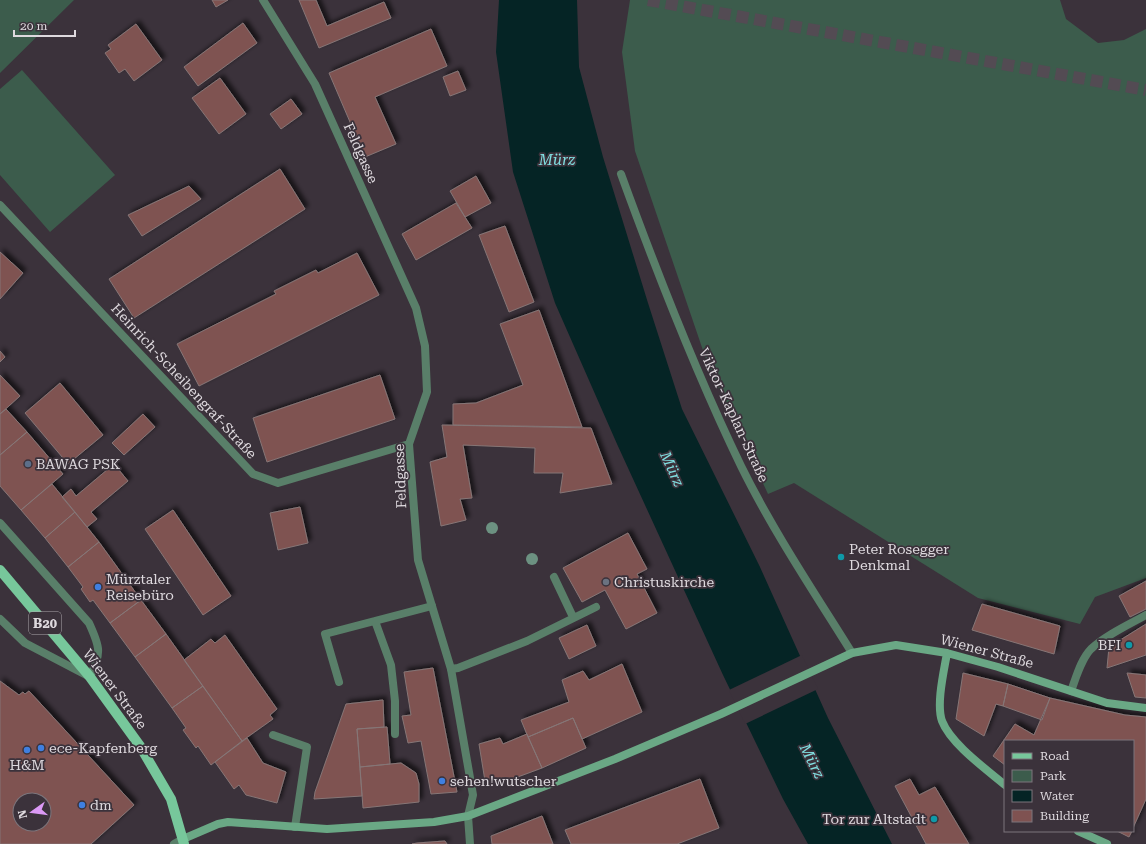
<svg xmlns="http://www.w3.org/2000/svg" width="1146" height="844" viewBox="0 0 1146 844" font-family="'Roboto Serif',serif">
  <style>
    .green { fill: #3c5c4c }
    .water { fill: #052425 }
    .pier { fill: #3b323b }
    .building { fill: #7f5251; stroke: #867676; fill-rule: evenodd; filter: url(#shadow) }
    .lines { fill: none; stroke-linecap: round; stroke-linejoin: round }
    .highway-tunnel { stroke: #534b53; stroke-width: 12; stroke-dasharray: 12 6; stroke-linecap: butt }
    .lane { stroke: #597f69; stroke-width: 8 }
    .street { stroke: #597f69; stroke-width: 8 }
    .secondary { stroke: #6aa885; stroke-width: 8 }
    .primary { stroke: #77c79b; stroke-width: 10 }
    .tree { fill: #6c9181 }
    .service-dot { fill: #5c6f8a; stroke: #3b323b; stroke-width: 1.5 }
    .culture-dot { fill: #0f9aa8; stroke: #3b323b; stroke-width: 1.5 }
    .worship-dot { fill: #6b7280; stroke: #3b323b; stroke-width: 1.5 }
    .shop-dot { fill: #3f7fe0; stroke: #3b323b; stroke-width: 1.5 }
    .labels { text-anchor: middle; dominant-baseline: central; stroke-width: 3.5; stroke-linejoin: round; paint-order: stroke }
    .shield { fill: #3b323b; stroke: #ada7ad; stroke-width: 1 }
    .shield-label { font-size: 13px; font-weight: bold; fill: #ded9de }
    .street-label { font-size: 14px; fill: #ded9de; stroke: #3b323b }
    .poi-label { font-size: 14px; fill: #ded9de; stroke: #3b323b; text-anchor: start }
    .water-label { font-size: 15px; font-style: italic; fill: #81e0e2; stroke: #3b323b }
  </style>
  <defs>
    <filter id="shadow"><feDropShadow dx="3.5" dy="-3.5" stdDeviation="2" flood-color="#0009"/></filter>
  </defs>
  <rect width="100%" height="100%" fill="#3b323b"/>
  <path class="green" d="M0 0H74L0 73Z
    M630 0H1060L1066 19 1098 43 1124 40 1146 29V578L1095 597 1080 624 978 598 794 483 768 494 709 368 635 151 622 52Z
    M22 70 115 175 50 232 0 175V89Z"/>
  <path class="water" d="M499 0H577L579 67 603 157 648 303 682 409 760 567 828 718 892 844H808L783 799 723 675 617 444 555 303 513 172 496 52Z"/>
  <path class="pier" d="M802 655 818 689 745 724 729 690Z"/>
  <path class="building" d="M212 0H228L216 7Z
    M299 0H316L327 26 384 2 391 18 319 48Z
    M243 23 257 43 198 86 184 67Z
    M136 24 162 60 134 81 125 69 119 73 105 53 111 49 108 45Z
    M431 29 447 66 375 97 396 144 365 157 329 73Z
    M458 71 466 90 450 96 443 77Z
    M220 78 246 114 219 134 192 98Z
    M291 99 302 114 281 129 270 114Z
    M280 169 305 209 134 318 109 279Z
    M476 176 491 203 465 217 450 191Z
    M189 186 201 199 142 236 128 215Z
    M456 203 472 228 416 260 402 234Z
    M505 226 534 302 509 312 479 235Z
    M0 252 23 273 0 299Z
    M357 253 379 295 199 386 177 344 276 294 274 291 316 270 318 273Z
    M539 310 582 427 453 425V404L476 403 523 385 500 324Z
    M0 351 5 357 0 362Z
    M0 375 20 396 0 414Z
    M380 375 395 419 267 462 253 418Z
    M60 383 103 435 68 464 25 413Z
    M6 409 27 432 0 455V414Z
    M143 414 155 427 124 455 112 443Z
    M442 425 591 428 612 484 560 493 563 473H534L535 448 463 445 472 498 460 499 466 520 441 526 430 462 447 457Z
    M27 432 63 474 21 510 0 486V455Z
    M114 464 128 481 91 512 97 519 87 527 62 497 71 489 76 496Z
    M52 484 75 512 45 538 21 510Z
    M300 507 308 543 278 550 270 513Z
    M173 510 231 596 203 615 145 529Z
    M75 512 99 542 68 567 45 538Z
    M628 533 647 569 637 574 657 613 626 629 605 590 582 602 563 568Z
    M99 542 141 600 110 623 93 600 90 602 81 589 83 587 68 567Z
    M1146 581V609L1130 617 1119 596Z
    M141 600 166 634 135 657 110 623Z
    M982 604 1060 626 1054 654 972 630Z
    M1146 624V655L1107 668 1109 647Z
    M587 625 596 646 569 659 559 638Z
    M166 634 203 686 172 708 135 657Z
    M225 635 277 709 270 715 273 719 242 741 184 660 211 639 215 643Z
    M622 664 642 712 582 739 573 718 528 737 521 720 569 702 562 680 583 671 589 680Z
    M433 668 457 792 431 794 421 741 408 743 402 716 411 715 404 672Z
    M963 673 1008 684 1003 706 996 704 984 736 956 719Z
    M1127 673 1146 675V698L1135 697Z
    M0 681 19 695 23 692 25 694 29 691 134 805 91 844H0ZM20 800H44V824H20Z
    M1008 684 1050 698 1042 720 1003 706Z
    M203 686 242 741 211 765 198 746 196 748 183 730 186 728 172 708Z
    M1050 698 1125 715 1146 717V799L1133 828V741H1005V765L993 756 1015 724 1034 735Z
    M383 700 384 727 357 729 362 796 314 799 315 792 346 704Z
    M573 718 586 748 542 768 528 737Z
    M387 727 390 764 360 767 357 729Z
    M527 734 542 768 496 785 494 779 485 781 479 744 500 738 503 744Z
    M247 738 263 763 286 772 277 803 246 795 239 785 234 789 215 762Z
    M401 763 416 773 419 784V802L363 808 360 767Z
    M700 779 719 828 677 844H571L565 830Z
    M910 779 919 795 935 787 969 844H926L895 786Z
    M542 816 553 844H492L491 836Z
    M1117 831H1132L1129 837Z
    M445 841 447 844H412L417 843Z"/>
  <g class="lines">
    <path class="highway-tunnel" d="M648 0 1146 90"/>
    <path class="lane" d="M0 523 89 623C101 649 101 652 90 677L25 643 0 619
      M554 577 573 617
      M375 621 391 665 395 701V734
      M451 669 458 668 527 641 596 607
      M339 682 325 634 432 606
      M273 735 307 747 295 827"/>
    <path class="street" d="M263 0 315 84 416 308 425 346 427 392 409 444 418 560 451 669 473 795 468 816 470 844
      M621 174C657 273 695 371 741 466 773 531 814 592 852 653
      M0 205 253 474 278 483 409 444
      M1071 691C1076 678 1081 659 1091 649 1106 635 1128 625 1146 615
      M174 844 183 839"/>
    <path class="secondary" d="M947 653C944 671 936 704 942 721 951 744 986 769 1005 785
      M1078 831 1107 844
      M183 839 218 824 228 822 327 829 434 822 468 816 615 759 721 714 852 653 896 645 947 653 998 667 1107 703 1146 708"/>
    <path class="primary" d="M0 570 90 677 140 746 171 799 184 844"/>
  </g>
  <g class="tree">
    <circle cx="492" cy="528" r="6"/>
    <circle cx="532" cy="559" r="6"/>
  </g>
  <circle class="service-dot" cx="28" cy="464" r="4"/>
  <g class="culture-dot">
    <circle cx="841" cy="557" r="4"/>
    <circle cx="1129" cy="645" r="4"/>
    <circle cx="934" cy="819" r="4"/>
  </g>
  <circle class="worship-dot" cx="606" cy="582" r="4"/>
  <g class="shop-dot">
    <circle cx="98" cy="587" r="4"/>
    <circle cx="41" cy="748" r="4"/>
    <circle cx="27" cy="750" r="4"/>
    <circle cx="442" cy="781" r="4"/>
    <circle cx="82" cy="805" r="4"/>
  </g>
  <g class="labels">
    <rect class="shield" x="29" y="612" width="32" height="22" rx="3"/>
    <g class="shield-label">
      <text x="45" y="623">B20</text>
    </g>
    <g class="street-label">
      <text transform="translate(361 153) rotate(66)">Feldgasse</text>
      <text transform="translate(184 381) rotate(47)">Heinrich-Scheibengraf-Straße</text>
      <text transform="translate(734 415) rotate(65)">Viktor-Kaplan-Straße</text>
      <text transform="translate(400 476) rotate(-92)">Feldgasse</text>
      <text transform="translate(987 651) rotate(15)">Wiener Straße</text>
      <text transform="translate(115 689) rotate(53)">Wiener Straße</text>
    </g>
    <g class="poi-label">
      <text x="36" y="464">BAWAG PSK</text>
      <text x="849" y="549">Peter Rosegger<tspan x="849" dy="16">Denkmal</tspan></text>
      <text x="106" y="579">Mürztaler<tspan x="106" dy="16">Reisebüro</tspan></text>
      <text x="614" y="582">Christuskirche</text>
      <text x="1121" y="645" text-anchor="end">BFI</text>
      <text x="49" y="748">ece-Kapfenberg</text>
      <text x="27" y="765" text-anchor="middle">H&amp;M</text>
      <text x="450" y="781">sehen!wutscher</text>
      <text x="90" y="805">dm</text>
      <text x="926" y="819" text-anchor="end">Tor zur Altstadt</text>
    </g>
    <g class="water-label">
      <text x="557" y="160">Mürz</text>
      <text transform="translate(672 469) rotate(65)">Mürz</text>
      <text transform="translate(812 761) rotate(63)">Mürz</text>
    </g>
  </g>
  <rect x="1004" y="740" width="130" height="92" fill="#3b323b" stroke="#7c757c"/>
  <rect x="1012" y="753" width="20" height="6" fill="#77c79b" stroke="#7c757c"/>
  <text x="1040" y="760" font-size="12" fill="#ded9de">Road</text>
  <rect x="1012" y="770" width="20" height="12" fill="#3c5c4c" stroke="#7c757c"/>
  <text x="1040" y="780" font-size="12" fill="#ded9de">Park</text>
  <rect x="1012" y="790" width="20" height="12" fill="#052425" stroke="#7c757c"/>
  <text x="1040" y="800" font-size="12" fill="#ded9de">Water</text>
  <rect x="1012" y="810" width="20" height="12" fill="#7f5251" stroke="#7c757c"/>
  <text x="1040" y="820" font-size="12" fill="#ded9de">Building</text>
  <g transform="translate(32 812) rotate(256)"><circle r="19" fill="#3b323b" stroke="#7c757c"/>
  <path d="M0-3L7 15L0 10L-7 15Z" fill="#db99f5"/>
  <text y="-6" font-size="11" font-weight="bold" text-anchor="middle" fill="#ded9de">N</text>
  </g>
  <path d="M14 30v6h61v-6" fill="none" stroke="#ded9de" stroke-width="2"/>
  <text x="20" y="30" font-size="12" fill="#ded9de" stroke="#3b323b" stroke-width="3" paint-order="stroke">20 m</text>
</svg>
